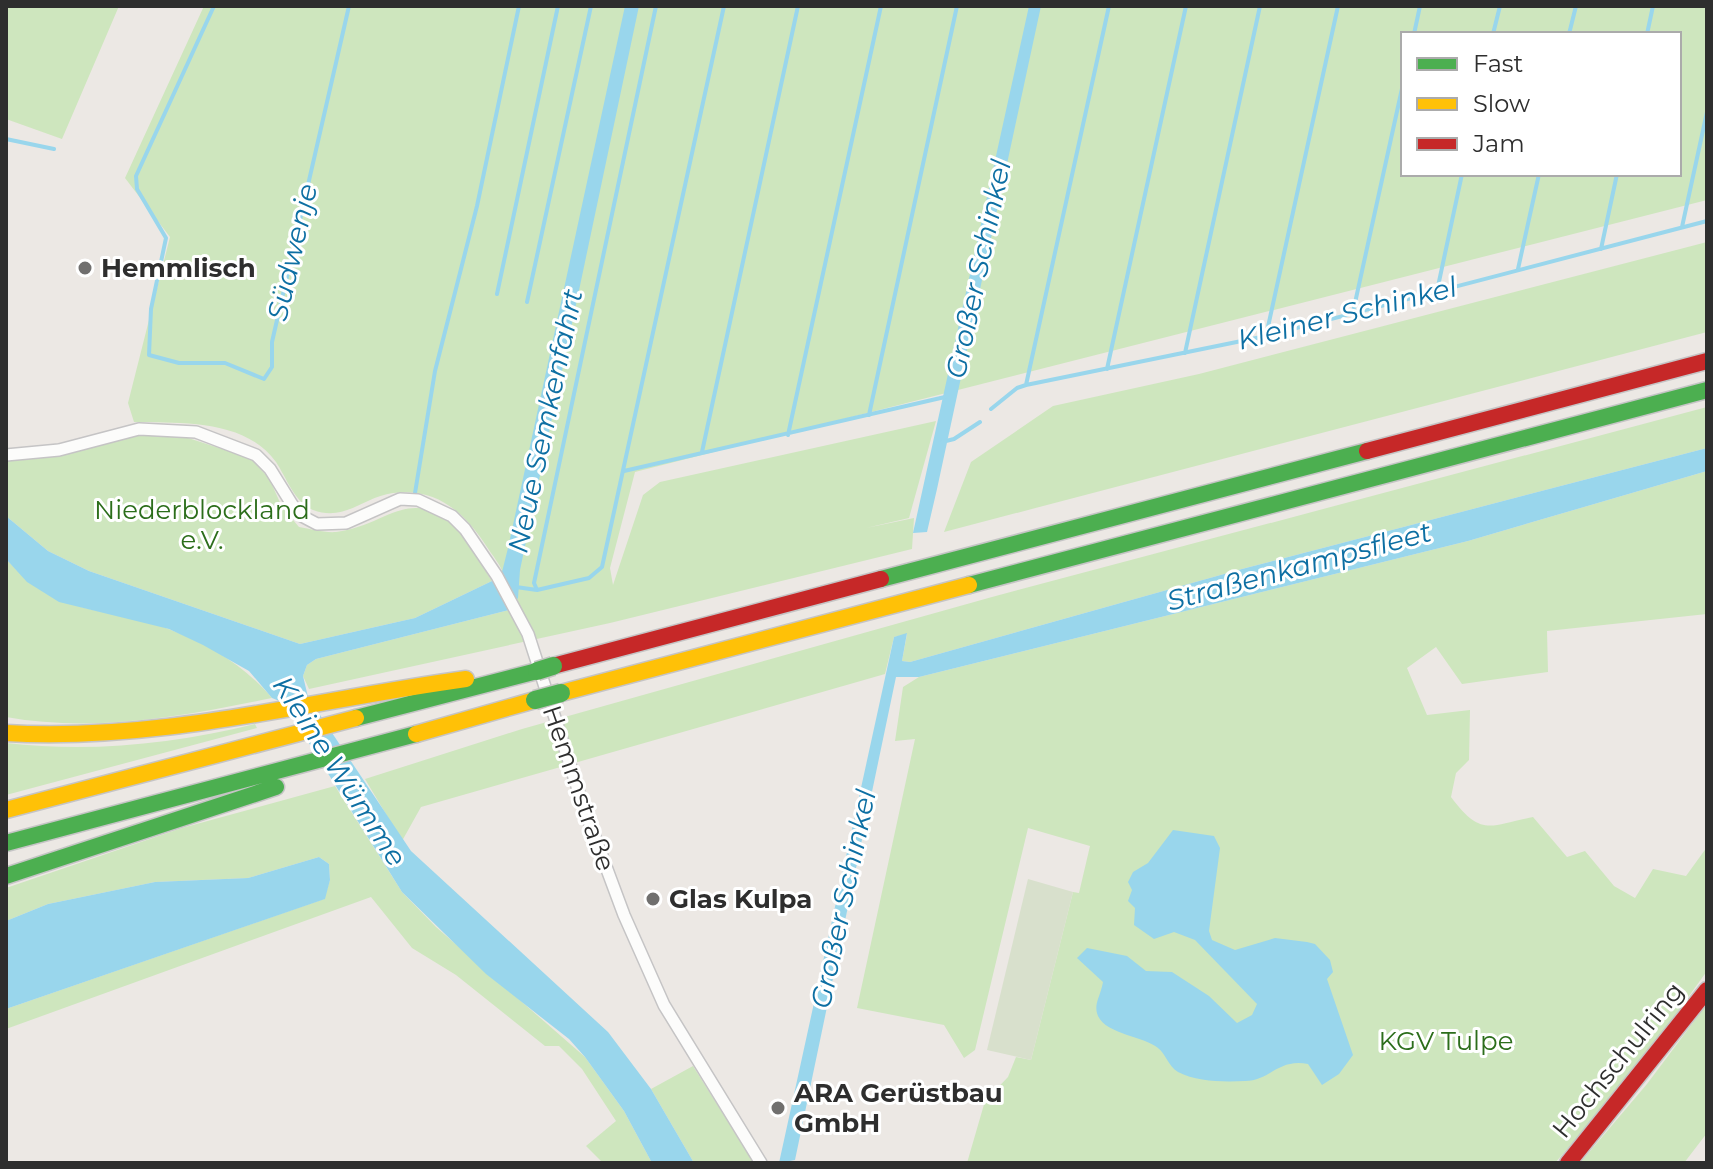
<svg xmlns="http://www.w3.org/2000/svg" width="1713" height="1169" viewBox="0 0 1713 1169" font-family="Montserrat,sans-serif">
  <style>
    .green { fill: #cee6be; fill-rule: evenodd }
    .cemetery { fill: #d8e0cc }
    .water { fill: #99d6ec }
    .lines { fill: none; stroke-linecap: round; stroke-linejoin: round }
    .stream { stroke: #99d6ec; stroke-width: 4 }
    .street-casing { stroke: #c5c4c5; stroke-width: 14 }
    .fast-casing { stroke: #c5c4c5; stroke-width: 19 }
    .slow-casing { stroke: #c5c4c5; stroke-width: 19 }
    .jam-casing { stroke: #c5c4c5; stroke-width: 19 }
    .street { stroke: #fcfcfb; stroke-width: 11 }
    .fast { stroke: #4caf50; stroke-width: 16 }
    .slow { stroke: #ffc107; stroke-width: 16 }
    .jam { stroke: #c62828; stroke-width: 16 }
    .fast-bridge-casing { stroke: #c6c5c4; stroke-width: 21; stroke-linecap: butt }
    .fast-bridge { stroke: #4caf50; stroke-width: 18 }
    .poi-dot { fill: #706f6e; stroke: #fff; stroke-width: 3 }
    .labels { text-anchor: middle; dominant-baseline: central; stroke-width: 6; stroke-linejoin: round; paint-order: stroke }
    .poi-label { font-size: 26px; font-weight: bold; fill: #2e2e2e; stroke: #fff; text-anchor: start }
    .park-label { font-size: 26px; fill: #2c6e1b; stroke: #fff }
    .street-label { font-size: 26px; fill: #2e2e2e; stroke: #fff }
    .water-label { font-size: 28px; font-style: italic; fill: #0d6fa3; stroke: #fff }
  </style>
  <rect width="100%" height="100%" fill="#ece8e4"/>
  <path class="green" d="M6 6H119L62 139 6 119Z
    M204 6H1707V200L635 472 610 568 613 585 643 495 660 482 936 421 909 518 866 528 914 518 912 549 610 623 309 689 303 676 307 665 316 659 509 610C507 598 506 585 503 573 500 564 492 555 487 547 465 513 437 487 393 493 363 497 345 522 313 510 295 503 286 477 276 462 245 419 181 423 134 422L128 403 170 237 125 178ZM1403 34H1679V174H1403Z
    M1707 242V332L944 532 971 462 1053 406 1199 374Z
    M1707 407V448L1242 569 910 662 902 661 907 634 894 637 885 674 421 807 402 841 365 779 522 729 992 597Z
    M129 436H182L250 458 269 478 282 507 299 527C311 529 325 533 336 532 389 526 411 480 462 534 475 547 482 567 492 581L415 618 300 644 89 571 48 551 6 516V459L55 457Z
    M1707 471V614L1547 631 1548 672 1462 684 1436 647 1407 668 1427 715 1470 710 1469 760 1456 773 1451 797C1481 837 1489 826 1533 817L1567 857 1585 851 1614 886 1635 898 1653 869 1686 876 1707 847V971L1640 1064 1555 1163H967L985 1101 1008 1077 1016 1057 1031 1060 1073 892 1079 893 1090 846 1028 828 975 1050 964 1058 944 1025 857 1008 915 739 895 741 903 687 919 677 1468 541Z
    M6 559C62 621 102 603 171 630 210 645 245 666 272 698 184 716 95 733 6 717Z
    M255 724 257 728 6 795V743C91 753 172 744 255 724Z
    M335 786 402 892 436 927 585 1057 624 1111 652 1163H603L586 1146 616 1121 582 1069 559 1046H545L456 975 412 948 371 897 6 1029V1009L324 899 330 880 329 864 319 857 248 878 155 882 48 904 6 921V888L182 828Z
    M1707 1004V1133L1684 1163H1580L1647 1084Z
    M693 1066 754 1163H694L651 1089Z"/>
  <path class="cemetery" d="M1028 879 1073 892 1031 1060 987 1050Z"/>
  <path class="water" d="M625 6H639L520 570 518 598 509 610 316 659 307 665 303 676 308 697 411 851 608 1032 651 1089 694 1163H652L624 1111 585 1057 569 1039 486 974 402 892 284 703 272 698 249 671 203 645 169 629 59 602 27 582 6 559V516L48 551 89 571 300 644 415 618 492 581 502 572 508 548Z
    M1029 6H1041L937 489 927 532 913 533Z
    M1707 448V471L1468 541 919 677H896L795 1160 779 1163 894 637 907 633 902 661 910 662 1242 569Z
    M1173 830 1214 836 1220 848 1209 931 1212 940 1235 950 1275 938 1307 942 1315 944 1330 960 1333 972 1327 979 1353 1055 1339 1074 1322 1085 1308 1064C1278 1058 1270 1081 1245 1081 1224 1082 1197 1082 1178 1072 1168 1066 1166 1054 1158 1048 1142 1034 1086 1034 1098 999 1100 993 1102 988 1103 982L1077 958 1087 948 1127 956 1146 971 1172 972 1209 996 1237 1023 1252 1015 1257 1004 1195 940 1174 932 1154 939 1134 925 1135 908 1128 901 1132 890 1128 882 1133 872 1148 863Z
    M319 857 329 864 330 880 325 899 6 1009V921L48 904 155 882 248 878Z"/>
  <g class="lines">
    <path class="stream" d="M214 6 136 176 137 189 166 238 151 309 149 355 179 363H225L264 379 272 367V342L349 6
      M656 6 534 583 537 590 589 578 602 567 724 6
      M1414 34 1420 6
      M1493 34 1500 6
      M1569 34 1576 6
      M1647 34 1653 6
      M6 139 54 149
      M1682 227 1707 112
      M1601 249 1617 174
      M1518 269 1539 174
      M1437 291 1462 174
      M497 294 558 6
      M527 302 591 6
      M1353 312 1403 84
      M1266 336 1338 6
      M1185 353 1260 6
      M1107 369 1186 6
      M1026 385 1109 6
      M991 409 1017 388 1026 385 1266 336 1707 221
      M869 415 957 6
      M788 435 881 6
      M942 442 954 439 980 422
      M702 452 798 6
      M624 471 945 397
      M415 493 435 371 477 206 519 6
      M516 587 537 590"/>
    <defs>
      <path id="street" d="M6 455 59 450 139 429 196 432 256 455 270 469 298 514 317 524 346 523 400 499 418 500 452 516 465 529 497 576 528 634 583 805 624 915 664 1005 761 1163"/>
      <path id="fast" d="M881 579 1367 451
        M969 585 1707 390
        M356 718 537 671
        M6 843 416 734
        M6 876 276 787"/>
      <path id="slow" d="M561 693 969 585
        M6 733C162 742 312 700 466 679
        M416 734 535 700
        M6 810 356 718"/>
      <path id="jam" d="M1367 451 1707 361
        M553 666 881 579
        M1568 1163 1707 990"/>
    </defs>
    <use href="#street" class="street-casing"/>
    <use href="#fast" class="fast-casing"/>
    <use href="#slow" class="slow-casing"/>
    <use href="#jam" class="jam-casing"/>
    <use href="#street" class="street"/>
    <use href="#fast" class="fast"/>
    <use href="#slow" class="slow"/>
    <use href="#jam" class="jam"/>
    <defs>
      <path id="fast-bridge" d="M537 671 553 666
        M535 700 561 693"/>
    </defs>
    <use href="#fast-bridge" class="fast-bridge-casing"/>
    <use href="#fast-bridge" class="fast-bridge"/>
  </g>
  <g class="poi-dot">
    <circle cx="85" cy="268" r="8"/>
    <circle cx="653" cy="899" r="8"/>
    <circle cx="778" cy="1108" r="8"/>
  </g>
  <g class="labels">
    <g class="poi-label">
      <text x="101" y="268">Hemmlisch</text>
      <text x="669" y="899">Glas Kulpa</text>
      <text x="794" y="1093">ARA Gerüstbau<tspan x="794" dy="30">GmbH</tspan></text>
    </g>
    <g class="park-label">
      <text x="202" y="510">Niederblockland<tspan x="202" dy="30">e.V.</tspan></text>
      <text x="1446" y="1041">KGV Tulpe</text>
    </g>
    <g class="street-label">
      <text transform="translate(579 788) rotate(71)">Hemmstraße</text>
      <text transform="translate(1618 1060) rotate(-51)">Hochschulring</text>
    </g>
    <g class="water-label">
      <text transform="translate(292 252) rotate(-77)">Südwenje</text>
      <text transform="translate(978 269) rotate(-78)">Großer Schinkel</text>
      <text transform="translate(1347 313) rotate(-14)">Kleiner Schinkel</text>
      <text transform="translate(545 421) rotate(-78)">Neue Semkenfahrt</text>
      <text transform="translate(1299 566) rotate(-15)">Straßenkampsfleet</text>
      <text transform="translate(340 771) rotate(57)">Kleine Wümme</text>
      <text transform="translate(843 899) rotate(-78)">Großer Schinkel</text>
    </g>
  </g>
  <rect width="1713" height="1169" fill="none" stroke="#2e2e2e" stroke-width="16"/>
  <rect x="1401" y="32" width="280" height="144" fill="#ffffff" stroke="#ababab" stroke-width="2"/>
  <rect x="1417" y="58" width="40" height="12" fill="#4caf50" stroke="#ababab" stroke-width="2"/>
  <text x="1473" y="72" font-size="24" fill="#2e2e2e">Fast</text>
  <rect x="1417" y="98" width="40" height="12" fill="#ffc107" stroke="#ababab" stroke-width="2"/>
  <text x="1473" y="112" font-size="24" fill="#2e2e2e">Slow</text>
  <rect x="1417" y="138" width="40" height="12" fill="#c62828" stroke="#ababab" stroke-width="2"/>
  <text x="1473" y="152" font-size="24" fill="#2e2e2e">Jam</text>
</svg>
